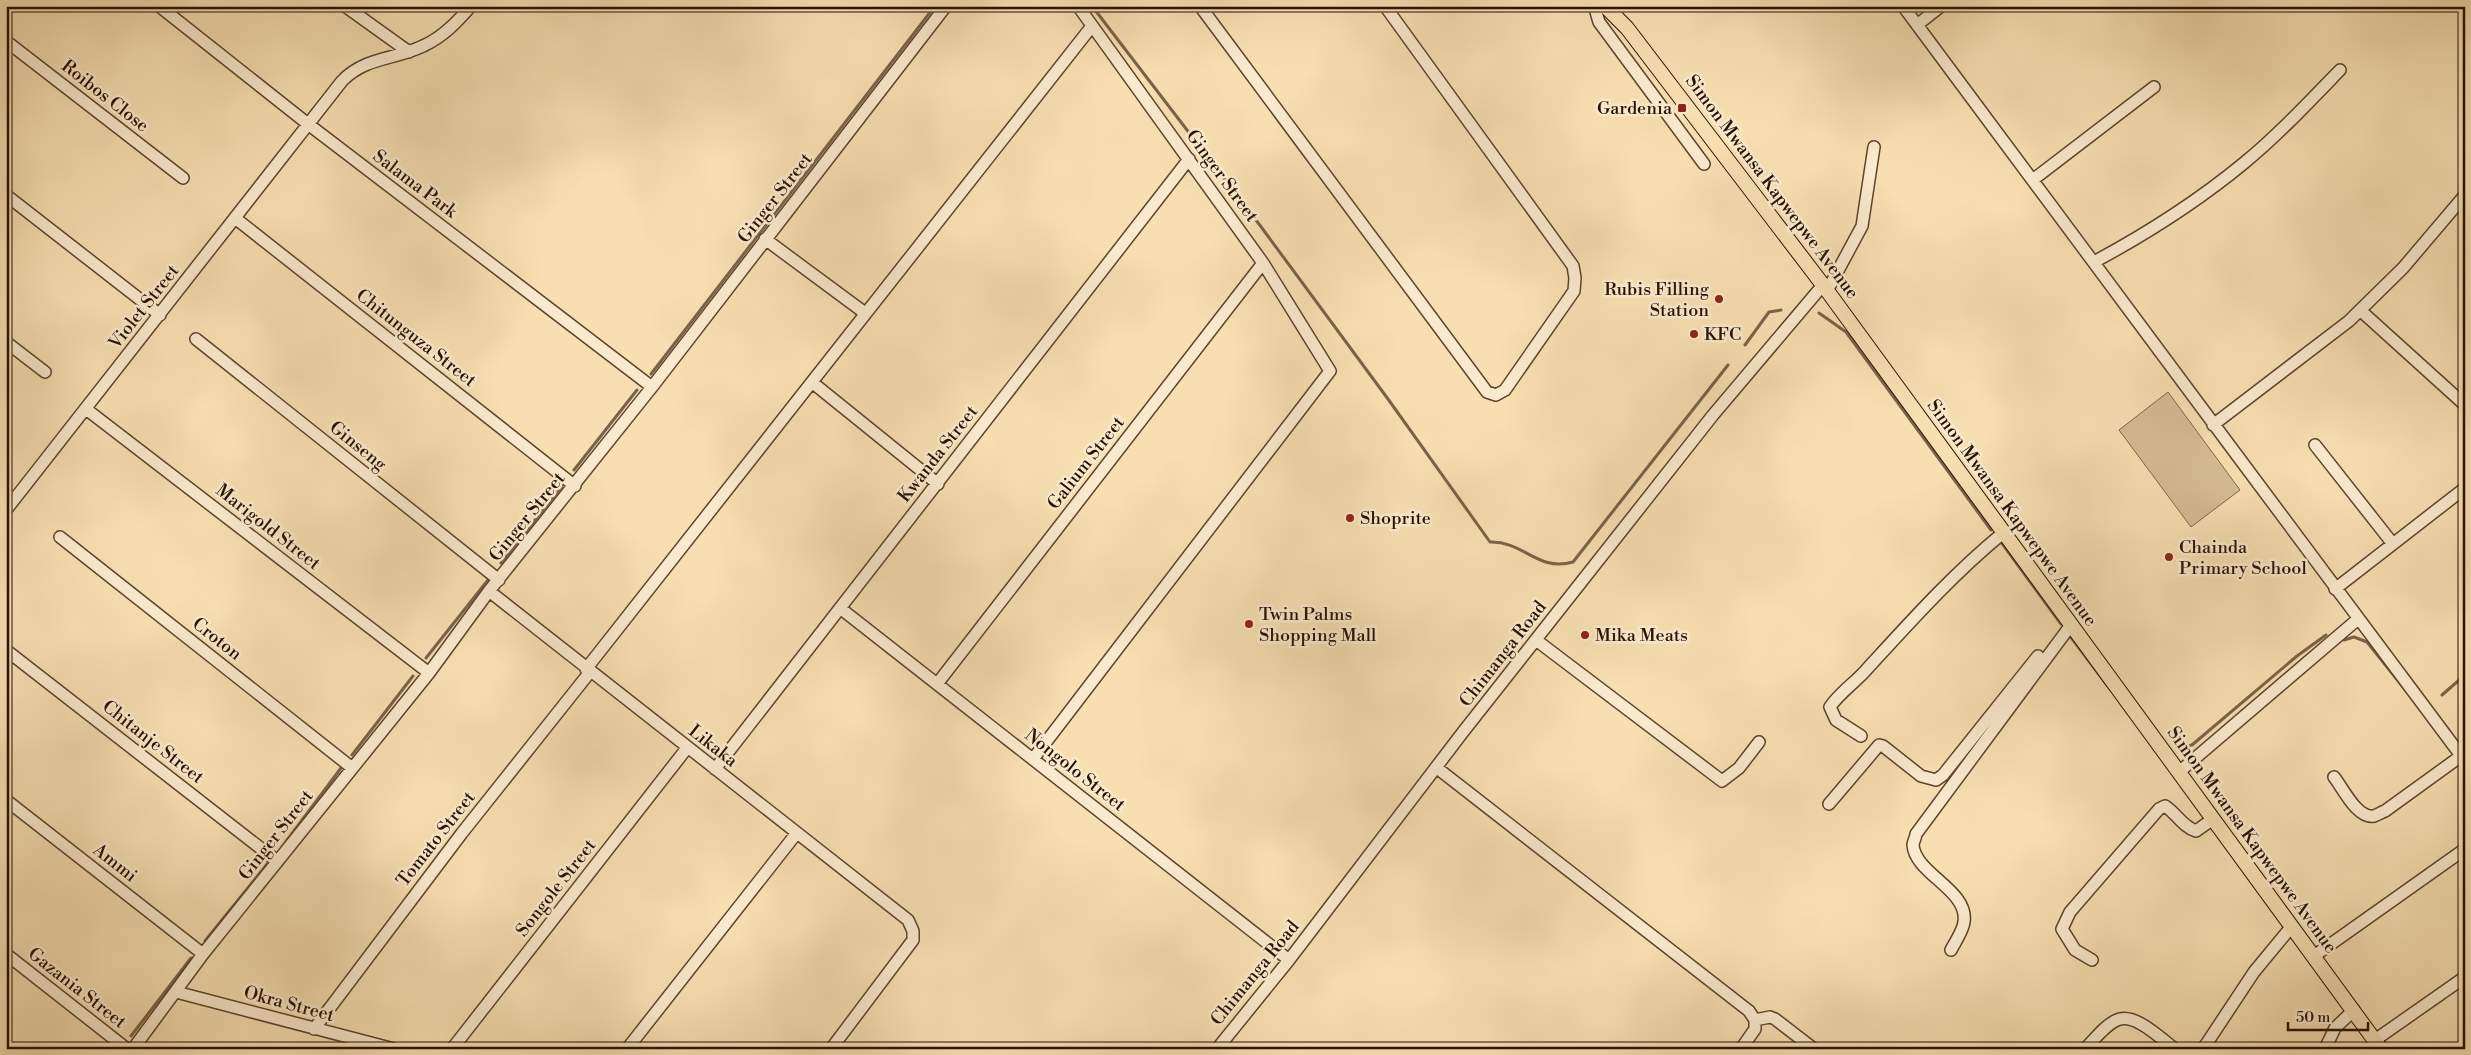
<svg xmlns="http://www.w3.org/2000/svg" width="2471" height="1055" viewBox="0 0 2471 1055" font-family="'Libre Bodoni',serif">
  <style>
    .green { fill: #d4bc94; stroke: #7e664b }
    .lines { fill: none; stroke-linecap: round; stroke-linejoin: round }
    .stream { stroke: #796348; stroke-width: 3 }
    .minor-casing { stroke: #5b442e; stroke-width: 14 }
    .major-casing { stroke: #271102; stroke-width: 16 }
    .minor { stroke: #faeacd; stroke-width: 11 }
    .major { stroke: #f7dfb2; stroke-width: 14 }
    .poi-dot { fill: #8f2418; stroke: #faeacd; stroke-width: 2 }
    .labels { text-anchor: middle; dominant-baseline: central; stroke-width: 5; stroke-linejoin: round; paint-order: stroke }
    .street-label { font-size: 18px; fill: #271102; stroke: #faeacd }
    .poi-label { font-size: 18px; fill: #271102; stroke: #faeacd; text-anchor: start }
  </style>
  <rect width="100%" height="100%" fill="#f7dfb2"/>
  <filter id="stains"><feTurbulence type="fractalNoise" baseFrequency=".004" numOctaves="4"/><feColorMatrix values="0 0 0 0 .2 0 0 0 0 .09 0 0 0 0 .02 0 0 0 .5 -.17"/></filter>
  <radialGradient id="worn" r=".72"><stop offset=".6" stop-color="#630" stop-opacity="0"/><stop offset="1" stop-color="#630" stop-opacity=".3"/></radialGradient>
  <path class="green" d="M2168 392 2240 490 2191 527 2119 430Z"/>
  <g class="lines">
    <path class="stream" d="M1092 6 1259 224 1388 399 1490 542C1524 541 1537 572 1573 562L1728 365
      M1819 313 1846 332 1991 530
      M1745 345 1769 312 1781 310
      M651 374 935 6
      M574 470 637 390
      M2001 542 2061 624
      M501 563 562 486
      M2070 636 2110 689
      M2344 640 2354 637 2367 642 2415 702
      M426 658 488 580
      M2442 695 2465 675
      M2180 747 2192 745 2297 656 2326 635
      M352 755 413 676
      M282 847 341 768
      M205 941 268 863
      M131 1036 191 958"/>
    <defs>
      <path id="minor" d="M159 6 308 124 652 387
        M345 6 409 52
        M1200 6 1487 392 1496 395 1505 390 1574 291 1575 278 1573 266 1385 6
        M1599 6 1596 12 1599 22 1704 164
        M1903 6C2089 259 2278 509 2465 761
        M1917 25 1941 6
        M6 41 183 178
        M2034 179 2154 87
        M6 195 160 315
        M235 218 575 486
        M765 239 865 313
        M2094 262C2146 234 2198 201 2244 163 2278 135 2309 102 2340 70
        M1827 291 1862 226 1874 147
        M2360 310 2465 405
        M196 339 499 580
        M6 342 45 372
        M813 383 938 484
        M86 409 429 673
        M2213 425 2349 321 2403 268 2465 195
        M2315 445 2393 544
        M6 510 342 81C365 57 394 60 423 46 443 37 457 22 471 6
        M60 537 351 767
        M2335 589 2465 488
        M489 591 908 920 913 931V940L831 1049
        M840 608 1289 960
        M1536 640 1722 781 1739 768 1759 742
        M6 650 277 861
        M586 669 1092 26
        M937 684 1263 263
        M1861 736 1836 720 1830 707C1839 693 1856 682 1867 669 1911 621 1953 574 2003 533
        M1033 759 1330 371 1263 263 1078 6
        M1437 768 1749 1011 1755 1020V1029L1741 1049
        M715 769 1189 159
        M2179 772 2358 619
        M2334 777C2343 788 2357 819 2374 816 2377 815 2382 812 2385 811L2461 756
        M6 800 203 954
        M1829 804 1879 745 1883 746 1921 776 1936 780 1943 775 2038 656
        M1951 950C1955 942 1963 931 1964 922 1969 890 1915 874 1913 845 1913 842 1916 837 1916 834L2071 625
        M6 954 127 1049
        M2314 956 2465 849
        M2092 960 2075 950 2062 929 2070 912 2159 809 2165 806C2176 813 2183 827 2196 831L2213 819
        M176 992 394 1049
        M1755 1020 1770 1017 1775 1019 1814 1049
        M314 1029 462 833 590 672
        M2375 1040 2465 977
        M133 1049 203 954 429 673 489 591 652 387 946 6
        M452 1049 687 748
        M627 1049 796 834
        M1217 1049 1289 960 1463 732 1713 415 1823 285
        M2085 1049C2094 1040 2105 1025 2117 1020 2135 1012 2161 1039 2175 1049
        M2203 1049 2254 972 2292 926
        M2325 1049 2335 1028 2354 1010"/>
      <path id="major" d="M1605 6 1627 28 1823 285 2381 1049"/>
    </defs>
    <use href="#minor" class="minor-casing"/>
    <use href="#major" class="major-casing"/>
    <use href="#minor" class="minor"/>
    <use href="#major" class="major"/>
  </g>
  <g class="poi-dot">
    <rect x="1677" y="103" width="10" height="10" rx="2.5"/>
    <circle cx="1719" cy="299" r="5"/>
    <circle cx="1694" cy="334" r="5"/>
    <circle cx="1350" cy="518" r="5"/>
    <circle cx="2169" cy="557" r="5"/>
    <circle cx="1249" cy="624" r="5"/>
    <circle cx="1585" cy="635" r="5"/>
  </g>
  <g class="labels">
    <g class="street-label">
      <text transform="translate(105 96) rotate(38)">Roibos Close</text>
      <text transform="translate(1222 176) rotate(54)">Ginger Street</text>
      <text transform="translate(415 184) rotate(37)">Salama Park</text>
      <text transform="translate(1772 187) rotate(53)">Simon Mwansa Kapwepwe Avenue</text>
      <text transform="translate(775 198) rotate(-52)">Ginger Street</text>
      <text transform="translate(144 307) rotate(-52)">Violet Street</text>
      <text transform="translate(416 338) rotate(38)">Chitunguza Street</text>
      <text transform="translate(358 446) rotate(39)">Ginseng</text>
      <text transform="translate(938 454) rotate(-52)">Kwanda Street</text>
      <text transform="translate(1086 463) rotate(-52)">Galium Street</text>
      <text transform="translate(2012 513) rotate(54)">Simon Mwansa Kapwepwe Avenue</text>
      <text transform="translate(527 517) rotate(-51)">Ginger Street</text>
      <text transform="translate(268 527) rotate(38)">Marigold Street</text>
      <text transform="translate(217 639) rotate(38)">Croton</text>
      <text transform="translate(1503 654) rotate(-52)">Chimanga Road</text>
      <text transform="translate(153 742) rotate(38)">Chitanje Street</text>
      <text transform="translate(713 746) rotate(38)">Likaka</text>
      <text transform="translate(1075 770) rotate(38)">Nongolo Street</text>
      <text transform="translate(276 835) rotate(-52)">Ginger Street</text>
      <text transform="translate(436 839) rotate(-52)">Tomato Street</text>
      <text transform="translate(2252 840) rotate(54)">Simon Mwansa Kapwepwe Avenue</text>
      <text transform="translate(115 863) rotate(38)">Ammi</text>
      <text transform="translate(556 888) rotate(-52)">Songole Street</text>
      <text transform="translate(1255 973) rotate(-51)">Chimanga Road</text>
      <text transform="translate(77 988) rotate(38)">Gazania Street</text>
      <text transform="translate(289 1004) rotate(15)">Okra Street</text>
    </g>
    <g class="poi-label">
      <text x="1672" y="108" text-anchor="end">Gardenia</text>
      <text x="1709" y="289" text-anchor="end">Rubis Filling<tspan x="1709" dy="21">Station</tspan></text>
      <text x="1704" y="334">KFC</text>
      <text x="1360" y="518">Shoprite</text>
      <text x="2179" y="547">Chainda<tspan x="2179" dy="21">Primary School</tspan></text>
      <text x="1259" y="614">Twin Palms<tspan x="1259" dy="21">Shopping Mall</tspan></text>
      <text x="1595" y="635">Mika Meats</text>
    </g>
  </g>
  <rect width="2471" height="1055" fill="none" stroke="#f7dfb2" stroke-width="25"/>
  <rect x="8" y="8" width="2456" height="1040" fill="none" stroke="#271102" stroke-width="2.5"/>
  <rect x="12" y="12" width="2446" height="1030" fill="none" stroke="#271102"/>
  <path d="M2288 1022v8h80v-8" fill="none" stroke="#271102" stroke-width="2.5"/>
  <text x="2296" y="1022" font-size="15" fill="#271102" stroke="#faeacd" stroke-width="4" paint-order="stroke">50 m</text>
  <rect width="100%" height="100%" filter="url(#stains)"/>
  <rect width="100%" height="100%" fill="url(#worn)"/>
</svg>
